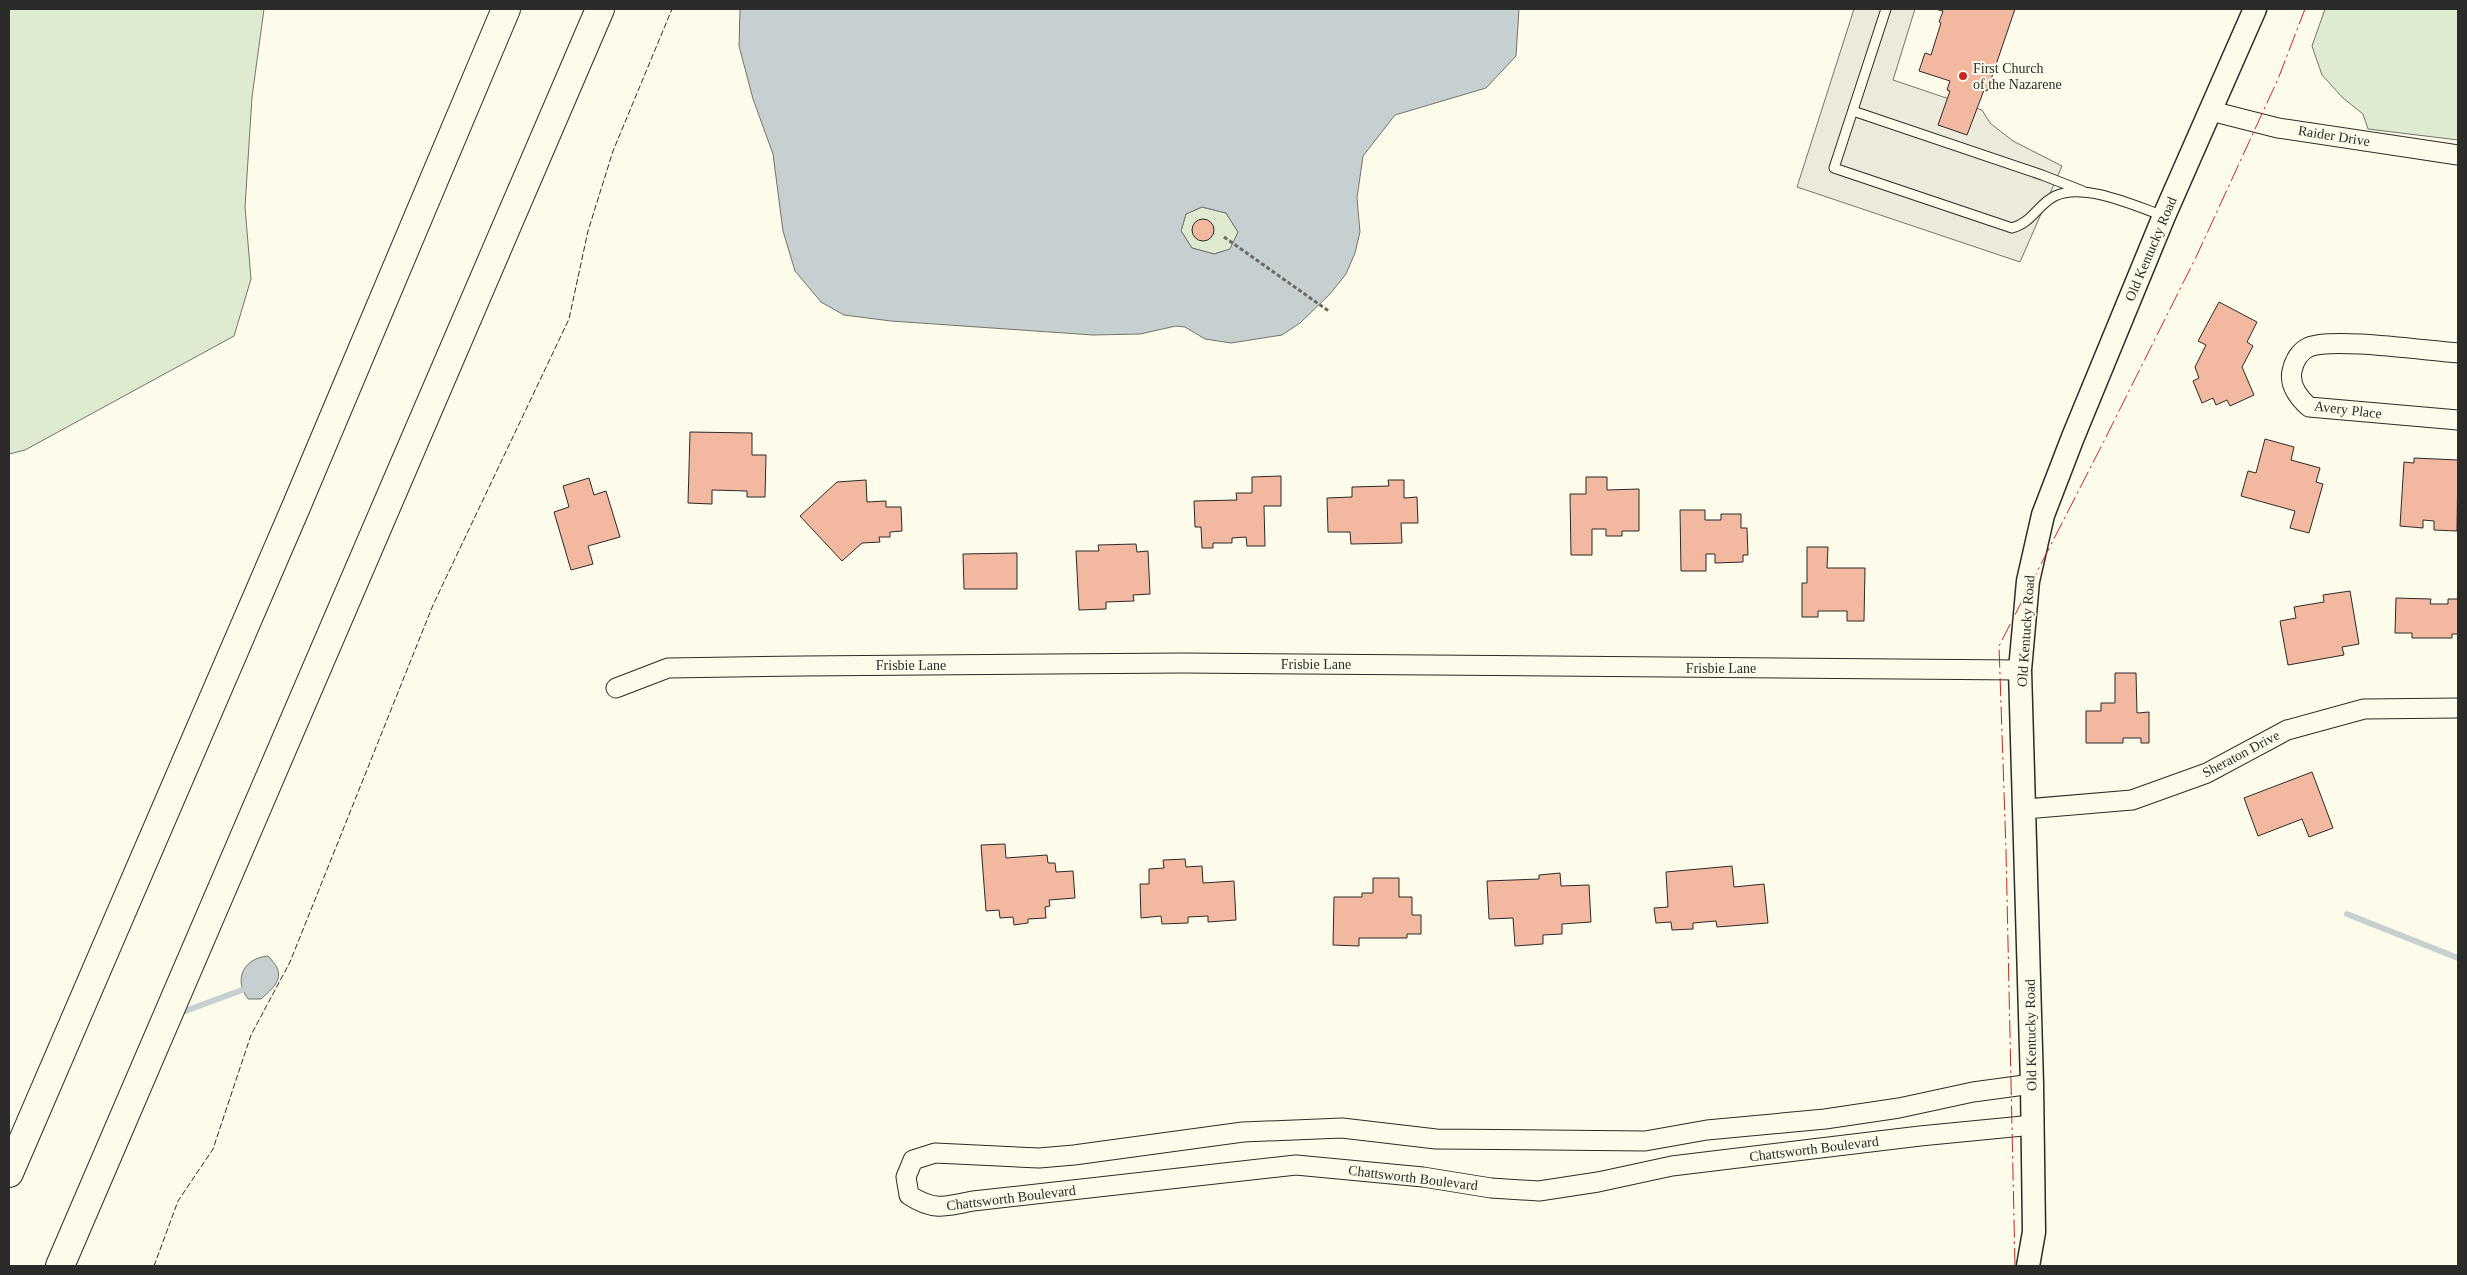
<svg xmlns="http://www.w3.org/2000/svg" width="2467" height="1275" viewBox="0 0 2467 1275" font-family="Georgia,serif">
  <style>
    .green { fill: #deebd1; stroke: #74746e }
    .parking { fill: #eceadb; stroke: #74746e }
    .water { fill: #c7d0d0; stroke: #74746e; fill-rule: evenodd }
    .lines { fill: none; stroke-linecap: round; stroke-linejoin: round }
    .stream { stroke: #c7d0d0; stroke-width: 6 }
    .building { fill: #f2b8a0; stroke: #2b2b2b }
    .service-casing { stroke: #2b2b2b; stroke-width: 11 }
    .minor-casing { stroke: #2b2b2b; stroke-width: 21 }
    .tertiary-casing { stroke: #2b2b2b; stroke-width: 25 }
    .motorway-casing { stroke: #2b2b2b; stroke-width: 30 }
    .path { stroke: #6a6964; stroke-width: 3; stroke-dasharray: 4 2.5; stroke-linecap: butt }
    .service { stroke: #fdfbea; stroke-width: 9 }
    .minor { stroke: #fdfbea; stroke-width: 19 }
    .tertiary { stroke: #fdfbea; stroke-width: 22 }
    .motorway { stroke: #fdfbea; stroke-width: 28 }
    .fence { stroke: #2b2b2b; stroke-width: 1; stroke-dasharray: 6 2.5; stroke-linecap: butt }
    .power { stroke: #c62828; stroke-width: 1; stroke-dasharray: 18 4 2.5 4; stroke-linecap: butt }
    .poi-dot { fill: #c62828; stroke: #fdfbea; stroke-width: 2 }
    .labels { text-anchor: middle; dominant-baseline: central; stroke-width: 4; stroke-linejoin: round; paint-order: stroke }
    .poi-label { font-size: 14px; fill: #2b2b2b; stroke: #fdfbea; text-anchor: start }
    .street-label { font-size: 14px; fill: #2b2b2b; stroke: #fdfbea }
  </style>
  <rect width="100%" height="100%" fill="#fdfbea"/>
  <path class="green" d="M9 9H264L252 97 245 207 251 279 234 336 25 450 9 454Z
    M2325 9H2458V140L2368 129 2363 114 2343 98 2322 75 2312 46Z
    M1202 207 1226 213 1238 232 1231 249 1214 254 1192 248 1181 231 1186 214Z"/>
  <path class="parking" d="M1854 9H1915L1893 80 1982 110 1990 123 2013 141 2062 166 2020 262 1797 187Z"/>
  <path class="water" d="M740 9H1519L1516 56 1486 88 1395 115 1363 156 1357 198 1360 232 1355 253 1346 274 1330 294 1300 323 1282 335 1231 343 1205 339 1185 327 1176 326 1140 334 1093 335 891 321 844 315 821 302 795 271 783 231 773 154 753 99 739 46ZM1202 207 1226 213 1238 232 1230 249 1214 254 1192 248 1181 231 1186 214Z
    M268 956C287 975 278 984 261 999H248C233 979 244 958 268 956Z"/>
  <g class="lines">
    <path class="stream" d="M2347 914 2458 958
      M180 1013 242 990"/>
  </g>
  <path class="building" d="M1935 9H2015L1987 91 1984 90 1967 135 1938 125 1950 91 1947 90 1950 81 1919 71 1925 53 1931 55 1941 23 1939 22 1943 11Z
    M1192 230a11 11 0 1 1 22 0a11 11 0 1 1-22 0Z
    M2219 302 2257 322 2247 342 2253 346 2242 367 2254 395 2230 406 2227 400 2216 405 2213 398 2202 403 2193 381 2199 378 2195 367 2206 345 2198 341Z
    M690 432 752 433V455H766L765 497H747V491L712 490V504L688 503Z
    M2265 439 2294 447 2291 460 2320 468 2316 482 2323 484 2309 533 2290 528 2295 511 2241 496 2248 471 2256 473Z
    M2414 458 2458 460 2457 531 2434 530V521L2423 520V528L2400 526 2404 462 2414 463Z
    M1281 476V506H1264L1265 546H1247L1246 537 1232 538V543H1213V548H1202L1201 527H1195L1194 501 1237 500 1236 493H1252V477Z
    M1586 477H1607V490L1639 489V531H1622V536H1606V529H1592V555H1571L1570 494H1586Z
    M589 478 594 495 606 491 620 537 588 546 593 564 571 570 554 512 569 507 563 486Z
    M866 480 867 502 886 501V507H901L902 531 890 532V537H879L880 542 862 543 842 561 800 516 837 482Z
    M1388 480H1404V498L1417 497 1418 523H1401L1402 543 1351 544 1350 532H1328L1327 498 1352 497V487L1389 486Z
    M1680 510H1705V520H1721V514H1741V528H1747L1748 555H1743V562L1715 563V554H1706V571H1681Z
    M1136 544 1137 552 1148 551 1150 594 1133 595 1134 601 1106 602V609L1079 610 1076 551H1099L1098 545Z
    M1807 547H1828L1827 568H1865L1864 621H1847V611H1818V617H1802V583H1807Z
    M1017 553V589H964L963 554Z
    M2350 591 2359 644 2342 647 2344 655 2288 665 2280 621 2296 618 2294 607 2324 602 2323 595Z
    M2396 598 2431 599 2430 604H2448V599H2458V634H2452V638H2412V633H2395Z
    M2115 673H2136L2137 713 2149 712V743H2141V738H2123V743H2086V711H2101V703H2115Z
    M2312 772 2333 828 2309 837 2302 819 2258 836 2244 798Z
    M1005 844 1006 858 1047 855 1048 863H1055L1056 872 1073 871 1075 898 1049 900 1050 906 1045 907 1046 918 1028 919V923L1014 925 1013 917 1000 918 999 910 986 911 981 845Z
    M1185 859 1186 867 1202 866 1203 883 1234 881 1236 920 1208 922V916L1188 917V923L1162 924 1161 916 1141 918 1140 884H1149V869L1164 868 1163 860Z
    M1732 866 1734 887 1764 884 1768 923 1717 927 1716 921 1693 923V929L1672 930 1671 922 1656 923 1654 908 1668 907 1666 872Z
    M1560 873 1561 886 1589 885 1591 922 1562 924V934L1543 935V944L1515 946 1513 918 1489 919 1487 881 1539 879V875Z
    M1373 878H1399V897H1412V915H1421V934H1407V938H1359V946L1333 945 1334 897H1362V893H1373Z"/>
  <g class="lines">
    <defs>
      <path id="service" d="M1886 9 1834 168 2012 228C2033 222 2038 204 2055 196 2084 182 2135 206 2164 216
        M1853 111 2042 175 2083 191"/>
      <path id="minor" d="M2211 111 2278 128 2458 155
        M2458 353C2428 351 2333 337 2309 347 2300 351 2294 361 2292 371 2289 385 2299 398 2309 407L2458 420
        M616 688 668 668 803 666 1183 663 2020 670
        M2025 809 2132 800 2207 773 2287 730 2364 709 2458 708
        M2032 1084 1973 1092 1899 1108 1825 1119 1707 1130 1645 1141 1436 1139 1342 1128 1243 1132 1074 1155 1039 1158 935 1153 913 1160 906 1177 909 1195C933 1211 946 1207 973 1201L1296 1165 1423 1177 1491 1188 1539 1191 1598 1182 1672 1166 1920 1136 2033 1125"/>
      <path id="tertiary" d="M2028 1266 2034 1232 2032 1084 2020 670 2028 581 2043 515 2073 437 2164 216 2255 9"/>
      <path id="motorway" d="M9 1173 296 507 506 9
        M60 1266 600 9"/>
    </defs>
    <use href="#service" class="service-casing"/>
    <use href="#minor" class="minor-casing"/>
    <use href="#tertiary" class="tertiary-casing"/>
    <use href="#motorway" class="motorway-casing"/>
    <path class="path" d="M1224 237 1330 312"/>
    <use href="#service" class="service"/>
    <use href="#minor" class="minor"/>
    <use href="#tertiary" class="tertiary"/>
    <use href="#motorway" class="motorway"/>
    <path class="fence" d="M154 1266 178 1201 213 1149 251 1035 290 962 433 605 569 319 588 231 613 151 672 9"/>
    <path class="power" d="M2015 1266 2006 850 1999 646 2102 445 2197 255 2278 79 2305 9"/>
  </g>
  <circle class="poi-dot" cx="1963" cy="76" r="5"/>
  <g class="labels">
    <g class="poi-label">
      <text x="1973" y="68">First Church<tspan x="1973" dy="16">of the Nazarene</tspan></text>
    </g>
    <g class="street-label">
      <text transform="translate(2334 136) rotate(9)">Raider Drive</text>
      <text transform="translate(2151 249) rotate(-67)">Old Kentucky Road</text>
      <text transform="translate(2348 410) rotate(7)">Avery Place</text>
      <text transform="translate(2026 631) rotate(-86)">Old Kentucky Road</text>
      <text x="1316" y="664">Frisbie Lane</text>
      <text x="911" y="665">Frisbie Lane</text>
      <text x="1721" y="668">Frisbie Lane</text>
      <text transform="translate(2241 754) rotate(-28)">Sheraton Drive</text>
      <text transform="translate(2031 1035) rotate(-91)">Old Kentucky Road</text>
      <text transform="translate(1814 1149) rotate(-7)">Chattsworth Boulevard</text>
      <text transform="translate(1413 1178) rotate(7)">Chattsworth Boulevard</text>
      <text transform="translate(1011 1198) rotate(-7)">Chattsworth Boulevard</text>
    </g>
  </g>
  <rect width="2467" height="1275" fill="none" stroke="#2b2b2b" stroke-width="20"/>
</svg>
